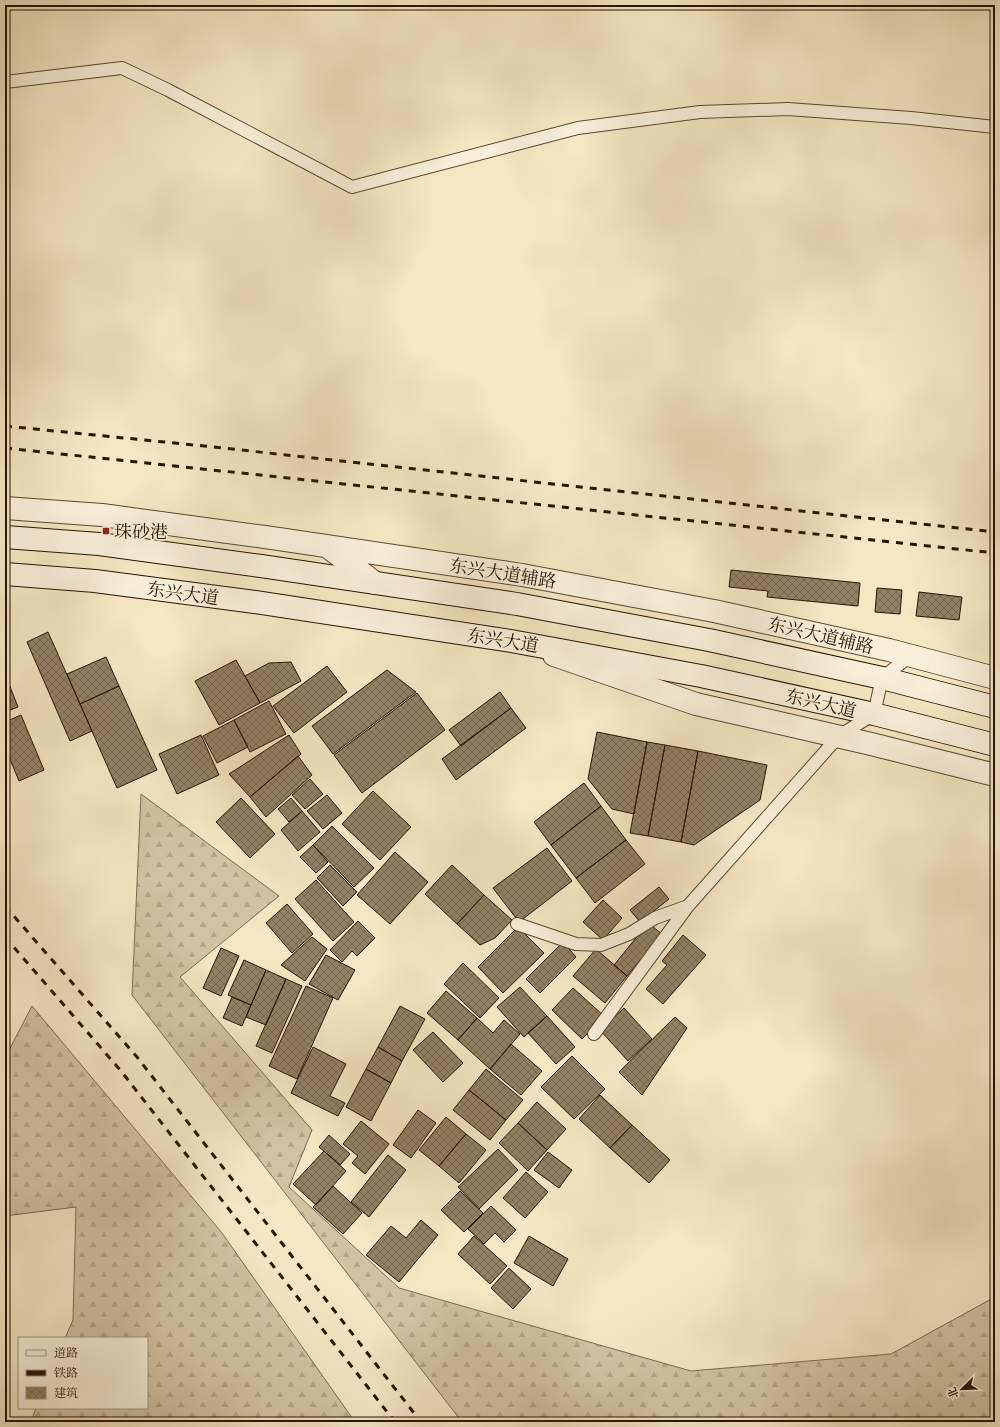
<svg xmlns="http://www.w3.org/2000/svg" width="1000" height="1427" viewBox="0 0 1000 1427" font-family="'EB Garamond','Noto Serif SC',serif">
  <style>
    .forest { fill: url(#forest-firs); stroke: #7e6a52 }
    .building { fill: url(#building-cross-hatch); stroke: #291301 }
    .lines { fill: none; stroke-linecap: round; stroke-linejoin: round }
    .service-casing { stroke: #5c4832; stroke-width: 14 }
    .minor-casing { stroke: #5c4832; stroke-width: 24 }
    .secondary-casing { stroke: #291301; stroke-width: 24 }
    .service { stroke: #f8efd9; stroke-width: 12 }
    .minor { stroke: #f8efd9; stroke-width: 22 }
    .secondary { stroke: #f8efd9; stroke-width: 22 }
    .rail { stroke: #291301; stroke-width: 3; stroke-dasharray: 7 7; stroke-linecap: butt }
    .poi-dot { fill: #8f2418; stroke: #f8efd9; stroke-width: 1.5 }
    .labels { text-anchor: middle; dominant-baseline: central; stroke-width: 3.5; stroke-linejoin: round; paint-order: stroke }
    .poi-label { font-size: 18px; fill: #291301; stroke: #f8efd9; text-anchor: start }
    .street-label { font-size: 18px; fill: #291301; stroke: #f8efd9 }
  </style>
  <defs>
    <pattern id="forest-firs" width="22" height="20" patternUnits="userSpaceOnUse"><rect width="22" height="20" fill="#d2c2a3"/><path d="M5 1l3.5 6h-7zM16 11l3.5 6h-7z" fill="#b4a68b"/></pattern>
    <pattern id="building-cross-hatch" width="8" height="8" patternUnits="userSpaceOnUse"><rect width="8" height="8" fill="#938166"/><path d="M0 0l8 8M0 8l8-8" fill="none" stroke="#786852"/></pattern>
  </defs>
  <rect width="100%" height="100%" fill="#f5e6c4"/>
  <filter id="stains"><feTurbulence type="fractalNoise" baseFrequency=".005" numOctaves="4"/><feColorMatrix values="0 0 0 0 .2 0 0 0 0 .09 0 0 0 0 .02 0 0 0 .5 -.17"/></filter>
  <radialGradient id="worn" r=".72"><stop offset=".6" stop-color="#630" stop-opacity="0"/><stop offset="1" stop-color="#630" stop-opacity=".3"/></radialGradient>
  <path class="forest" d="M141 794 279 896 180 977 312 1130 289 1187 399 1288 691 1371 891 1354 995 1297V1422H462L132 995Z
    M32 1006 222 1233 355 1422H31L36 1408H147V1338H65L73 1320 76 1207 5 1216V1058Z"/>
  <path class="building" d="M731 570 860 583 858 606 767 597 768 591 729 587Z
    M877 588 902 590 900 614 875 612Z
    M919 592 962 597 959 620 916 616Z
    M48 632 92 731 70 741 27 642Z
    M106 657 119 686 80 704 67 674Z
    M236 660 260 703 219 725 195 681Z
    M291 662 301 681 260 703 245 676 269 663Z
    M327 666 347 692 294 733 273 706Z
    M387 670 416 692 333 754 312 726Z
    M5 674 18 707 5 712Z
    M119 686 157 770 117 788 80 704Z
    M500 692 511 708 461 746 449 730Z
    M417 693 445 730 362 793 334 755Z
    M269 701 286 734 250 752 234 720Z
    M511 708 526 728 456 780 442 759Z
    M21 715 44 770 19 781 5 747V722Z
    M234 720 248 747 217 763 203 736Z
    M597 732 647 742 634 814 612 809 588 779Z
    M201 735 219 775 177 794 159 754Z
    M289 735 301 754 250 797 229 774Z
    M647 742 665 745 648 836 630 833Z
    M665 745 698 751 681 842 648 836Z
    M698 751 767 765 760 800 694 845 681 842Z
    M298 756 312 775 266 817 250 797Z
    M310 779 323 794 305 809 292 795Z
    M584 783 601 806 551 845 534 822Z
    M373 791 411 827 380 860 342 824Z
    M327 795 342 813 323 829 307 811Z
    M241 798 275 834 250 858 216 822Z
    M291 798 302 811 289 822 278 809Z
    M601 806 626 840 576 878 551 845Z
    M302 811 320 832 298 851 281 830Z
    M332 826 374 868 354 887 313 845Z
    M626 840 645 864 595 903 576 878Z
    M313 845 328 862 316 873 300 857Z
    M547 848 572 881 519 922 493 888Z
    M395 852 428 882 390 924 357 895Z
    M330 865 357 892 343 906 317 878Z
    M452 865 484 895 457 924 425 894Z
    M316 880 354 922 333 941 295 899Z
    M659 887 669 899 640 922 630 910Z
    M484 895 512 920 495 938 480 945 457 924Z
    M603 900 622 918 603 940 583 922Z
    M287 904 313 934 292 953 266 923Z
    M358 921 375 938 357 956 352 951 342 962 330 950Z
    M648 923 662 934 627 976 614 965Z
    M518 927 544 953 503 993 478 967Z
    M683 935 706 955 663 1004 646 989 667 965 662 961Z
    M312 937 327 949 305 981 281 965Z
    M563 942 576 957 540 993 526 979Z
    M221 948 239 956 221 996 203 988Z
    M596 949 627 976 605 1003 573 976Z
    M326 955 355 970 338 1000 309 984Z
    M244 960 266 970 251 1005 228 995Z
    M463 963 499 998 480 1018 444 984Z
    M266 970 286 979 266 1025 246 1017Z
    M286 979 302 986 272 1053 256 1046Z
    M306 986 333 998 297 1079 269 1066Z
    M520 987 547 1016 524 1037 497 1007Z
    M573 988 604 1016 582 1039 552 1010Z
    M446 991 477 1018 458 1040 427 1013Z
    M232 997 251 1005 242 1026 223 1018Z
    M400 1006 425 1019 402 1061 378 1047Z
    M624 1008 652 1039 628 1061 600 1030Z
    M547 1016 575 1047 556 1064 528 1033Z
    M675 1017 687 1028 642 1095 619 1072Z
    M477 1018 493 1033 504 1020 520 1034 490 1069 458 1040Z
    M433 1032 463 1063 443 1082 413 1050Z
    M511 1044 542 1071 521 1095 490 1069Z
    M313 1047 346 1064 330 1096 345 1103 338 1116 291 1093Z
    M378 1047 402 1061 391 1083 366 1069Z
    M572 1056 605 1089 574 1119 541 1087Z
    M366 1069 391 1083 371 1121 346 1107Z
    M486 1069 523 1100 506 1120 469 1090Z
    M469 1090 506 1120 490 1140 453 1110Z
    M600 1095 632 1125 610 1148 579 1119Z
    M537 1102 566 1129 547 1150 518 1123Z
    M418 1110 436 1123 411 1158 393 1145Z
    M446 1117 466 1134 439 1166 419 1150Z
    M361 1121 389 1144 365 1174 352 1163 358 1156 343 1144Z
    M518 1123 547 1150 528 1171 499 1143Z
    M632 1125 670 1160 649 1183 610 1148Z
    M466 1134 486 1150 459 1183 439 1166Z
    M329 1135 350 1154 340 1165 319 1147Z
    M498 1149 518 1170 479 1209 458 1187Z
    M324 1151 346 1171 316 1205 293 1184Z
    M548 1152 572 1170 559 1188 534 1170Z
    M388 1155 406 1170 369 1217 351 1202Z
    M526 1172 548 1192 525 1218 503 1198Z
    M333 1186 362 1213 343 1234 313 1207Z
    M460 1191 483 1213 464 1232 441 1210Z
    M491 1206 516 1230 504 1242 495 1233 484 1244 468 1229Z
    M421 1220 438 1235 399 1282 366 1255 391 1226 406 1238Z
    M474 1236 507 1266 490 1284 458 1254Z
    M529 1236 568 1259 553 1286 514 1263Z
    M509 1268 531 1289 513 1309 491 1288Z"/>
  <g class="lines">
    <defs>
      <path id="service" d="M5 82 122 68 168 90 352 187 578 128 700 112 788 109 911 118 995 127
        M517 924 576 944 601 945 629 934 655 918 688 906
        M594 1034 688 906 839 736 874 714 882 678 910 656"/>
      <path id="minor" d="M5 508 102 515 265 537 522 575 714 611 889 650 995 678
        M328 547 375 583
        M554 655 696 704 867 743 995 775"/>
      <path id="secondary" d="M5 537 99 544 261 566 517 604 709 640 882 678 995 707
        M5 574 95 581 255 602 511 641 701 676 874 714 995 745"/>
    </defs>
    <use href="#service" class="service-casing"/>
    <use href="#minor" class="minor-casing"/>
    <use href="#secondary" class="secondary-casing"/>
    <use href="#service" class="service"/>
    <use href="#minor" class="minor"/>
    <use href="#secondary" class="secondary"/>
    <path class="rail" d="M5 426 204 446 995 532
      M5 448 995 553
      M5 906 137 1057 421 1422
      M5 937 121 1071 395 1422"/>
  </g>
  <rect class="poi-dot" x="102" y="527" width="8" height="8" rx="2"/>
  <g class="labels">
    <g class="poi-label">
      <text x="114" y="531">珠砂港</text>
    </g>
    <g class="street-label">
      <text transform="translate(503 573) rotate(9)">东兴大道辅路</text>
      <text transform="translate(183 593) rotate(8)">东兴大道</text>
      <text transform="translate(821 635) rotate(13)">东兴大道辅路</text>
      <text transform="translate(503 640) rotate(9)">东兴大道</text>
      <text transform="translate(821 703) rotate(13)">东兴大道</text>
    </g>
  </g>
  <rect width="1000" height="1427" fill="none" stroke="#f5e6c4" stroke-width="20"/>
  <rect x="6" y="6" width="988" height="1415" fill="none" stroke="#291301" stroke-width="2"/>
  <rect x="10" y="10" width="980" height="1407" fill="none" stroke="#291301"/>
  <rect x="18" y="1337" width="130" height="72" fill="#f8efd9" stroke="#a59783"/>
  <rect x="26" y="1350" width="20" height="6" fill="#f8efd9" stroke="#a59783"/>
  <text x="54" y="1357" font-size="12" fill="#291301">道路</text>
  <rect x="26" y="1370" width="20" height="6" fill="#291301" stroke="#a59783"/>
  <text x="54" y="1377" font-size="12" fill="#291301">铁路</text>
  <rect x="26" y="1387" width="20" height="12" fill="url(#building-cross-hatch)" stroke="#a59783"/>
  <text x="54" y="1397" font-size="12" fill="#291301">建筑</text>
  <g transform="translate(962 1389) rotate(247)" stroke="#f8efd9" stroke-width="3" paint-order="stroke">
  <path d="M0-3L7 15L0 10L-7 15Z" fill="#291301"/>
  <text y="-6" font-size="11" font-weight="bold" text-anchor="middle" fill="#291301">北</text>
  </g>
  <rect width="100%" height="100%" filter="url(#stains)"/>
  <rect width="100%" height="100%" fill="url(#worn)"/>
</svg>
